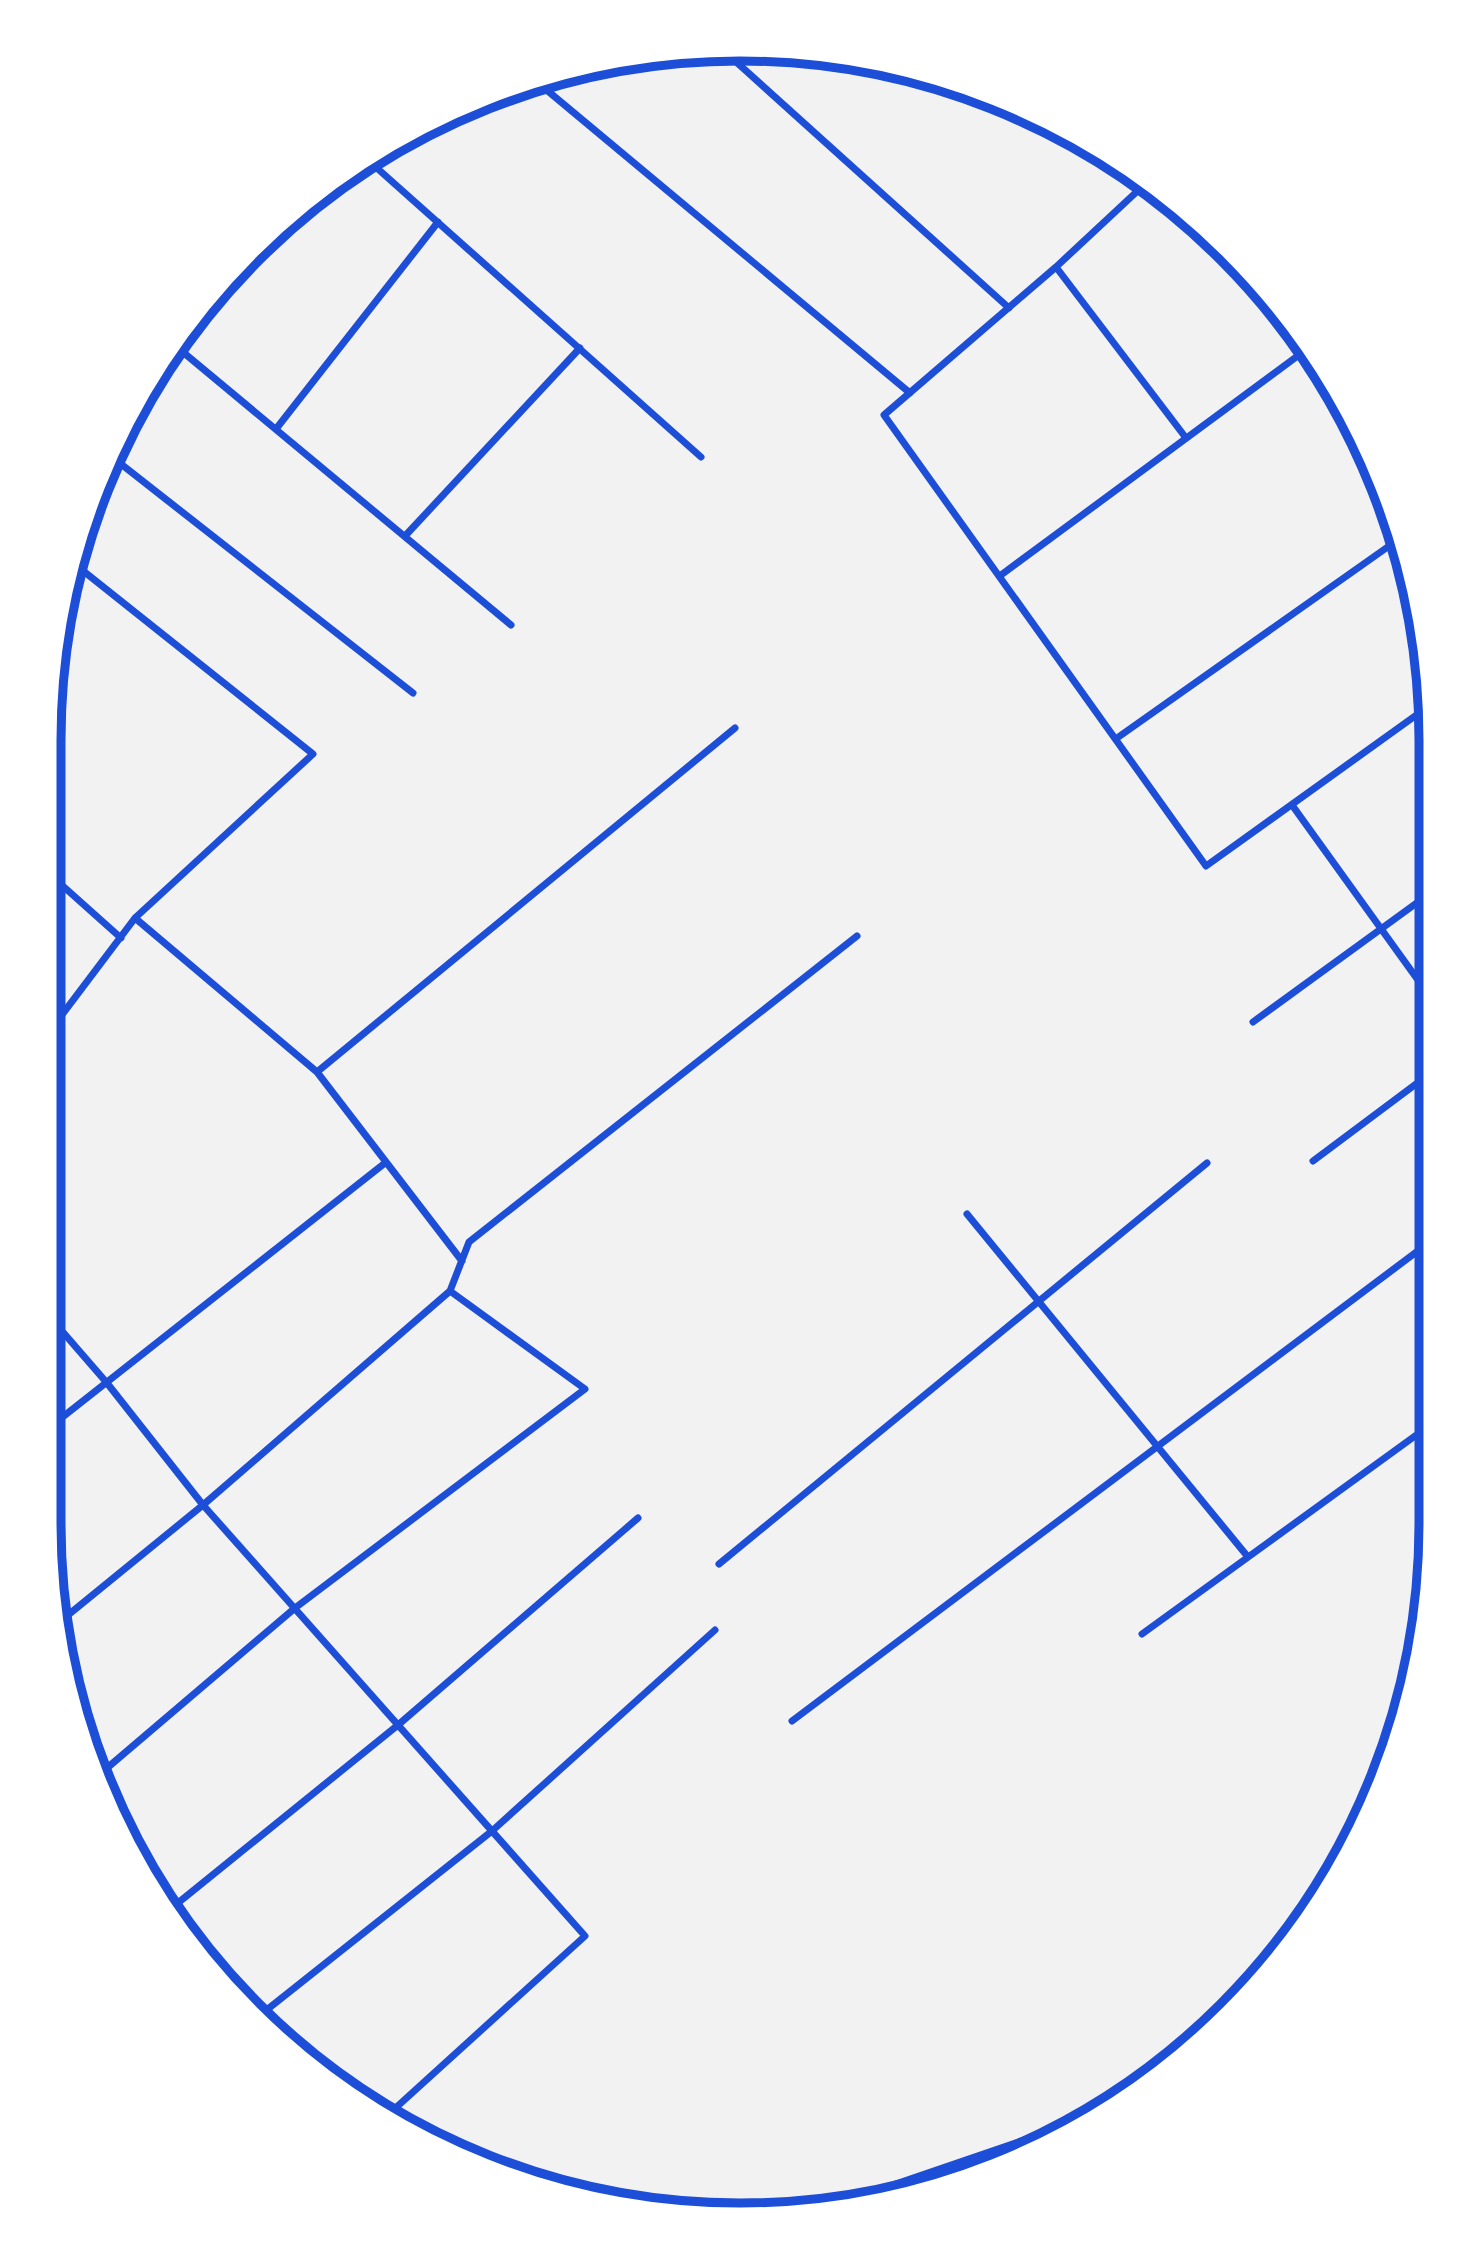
<svg xmlns="http://www.w3.org/2000/svg" width="1480" height="2264" viewBox="0 0 1480 2264" font-family="Karla,sans-serif">
  <style>
    .lines { fill: none; stroke-linecap: round; stroke-linejoin: round }
    .path { stroke: #1d4ed8; stroke-width: 4.5 }
    .minor { stroke: #1d4ed8; stroke-width: 7 }
    .rim { fill: none; stroke: #1d4ed8; stroke-width: 9 }
  </style>
  <rect width="100%" height="100%" fill="#f2f2f2"/>
  <g class="lines">
    <path class="path" d="M825 2207 1102 2112"/>
    <path class="minor" d="M724 51 1009 308
      M537 82 910 393
      M369 161 701 457
      M1145 184 1056 267 884 415 1206 866 1429 706
      M1056 267 1186 438
      M178 348 511 625
      M276 429 438 222
      M112 457 413 693
      M405 536 580 348
      M1001 575 1307 349
      M1117 738 1399 539
      M1292 805 1428 994
      M55 879 121 938
      M135 918 317 1072 462 1261
      M1253 1022 1429 894
      M55 1024 135 918 313 754 72 562
      M317 1072 735 728
      M1313 1161 1428 1075
      M967 1214 1248 1557
      M55 1323 107 1383 203 1505 585 1936 390 2113
      M55 1423 385 1163
      M719 1564 1207 1163
      M57 1624 203 1505 450 1291 469 1242 857 936
      M1142 1634 1426 1428
      M792 1721 1427 1244
      M100 1774 295 1608 585 1389 450 1291
      M168 1911 398 1725 638 1518
      M259 2016 492 1831 715 1630"/>
  </g>
  <path d="M0 0H1480V2264H0ZM740 61H740A679 679 0 0 1 1419 740V1524A679 679 0 0 1 740 2203H740A679 679 0 0 1 61 1524V740A679 679 0 0 1 740 61Z" fill="#fff" fill-rule="evenodd"/>
  <path class="rim" d="M740 61H740A679 679 0 0 1 1419 740V1524A679 679 0 0 1 740 2203H740A679 679 0 0 1 61 1524V740A679 679 0 0 1 740 61Z"/>
</svg>
